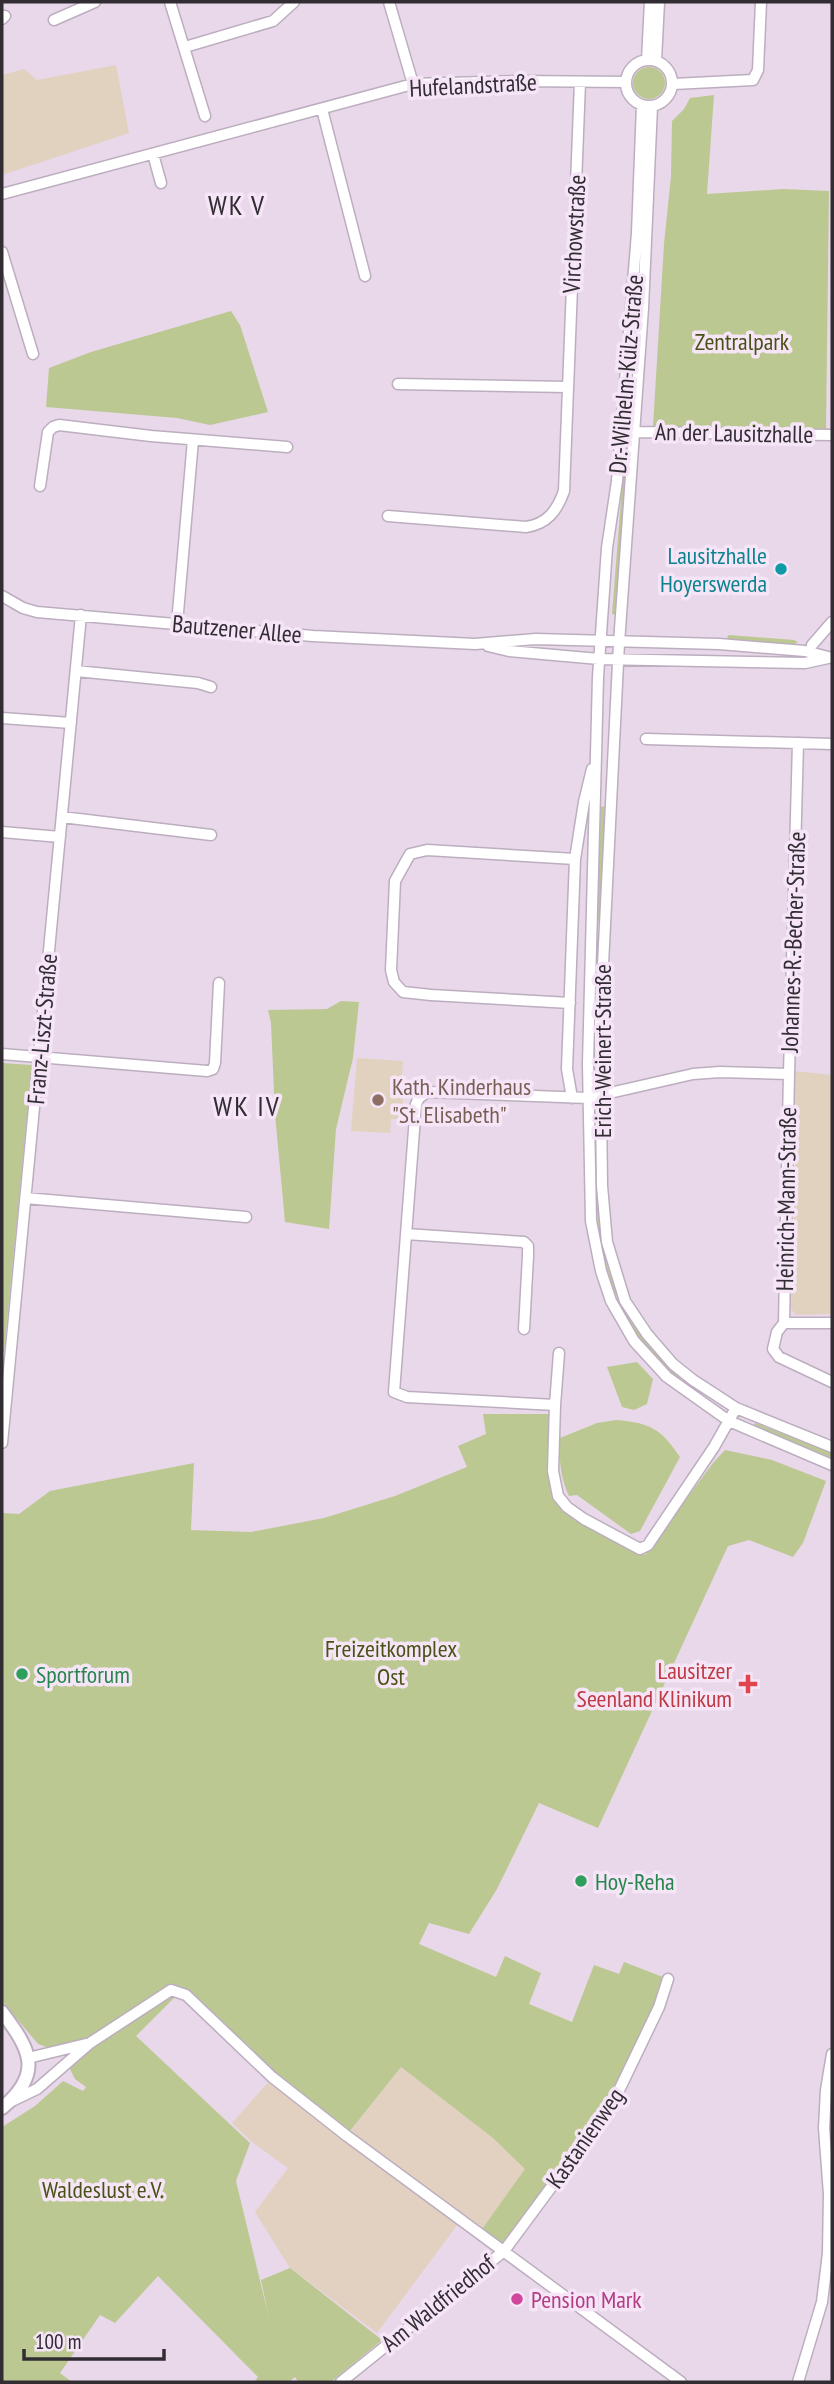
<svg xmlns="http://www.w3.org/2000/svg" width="834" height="2384" viewBox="0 0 834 2384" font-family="'PT Sans Narrow',sans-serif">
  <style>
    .industrial { fill: #e2d1c0 }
    .education { fill: #e1d2bf }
    .green { fill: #bcc891 }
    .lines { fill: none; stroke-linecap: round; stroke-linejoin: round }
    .minor-casing { stroke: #bcaebf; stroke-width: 13 }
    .major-casing { stroke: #bcaebf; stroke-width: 16 }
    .minor { stroke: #fff; stroke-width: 10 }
    .major { stroke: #fff; stroke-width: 12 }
    .culture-dot { fill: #0f9aa8; stroke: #f5e5f7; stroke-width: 2.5 }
    .education-dot { fill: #8d6e63; stroke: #f5e5f7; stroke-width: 2.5 }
    .leisure-dot { fill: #2e9e5b; stroke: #f5e5f7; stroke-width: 2.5 }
    .health-dot { fill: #e0444e; stroke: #f5e5f7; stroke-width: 2.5 }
    .hotel-dot { fill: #d1479c; stroke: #f5e5f7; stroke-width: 2.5 }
    .labels { text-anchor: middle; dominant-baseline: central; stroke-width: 7; stroke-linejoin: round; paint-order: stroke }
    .street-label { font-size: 24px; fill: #322d33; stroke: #f5e5f7 }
    .park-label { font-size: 24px; fill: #495215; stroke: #f5e5f7 }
    .culture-label { font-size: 24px; fill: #0d838f; stroke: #f5e5f7; text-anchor: end }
    .education-label { font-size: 24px; fill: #785e54; stroke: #f5e5f7; text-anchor: start }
    .health-label { font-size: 24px; fill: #be3a42; stroke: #f5e5f7; text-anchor: end }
    .leisure-label { font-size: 24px; fill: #27864d; stroke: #f5e5f7; text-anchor: start }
    .hotel-label { font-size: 24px; fill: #b23c85; stroke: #f5e5f7; text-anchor: start }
    .quarter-label { font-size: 28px; letter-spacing: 2px; fill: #322d33; stroke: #f5e5f7 }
  </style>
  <rect width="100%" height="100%" fill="#e8d8ea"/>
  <path class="industrial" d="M401 2067 493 2138 526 2169 480 2232 461 2220 377 2333 290 2268 255 2212 288 2168 252 2142 232 2123 272 2078 347 2136Z"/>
  <path class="education" d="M116 65 129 133 2 175V75L24 69 37 80Z
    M357 1058 403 1061 401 1088 404 1089 402 1112H399L398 1119H391L390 1133 351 1131Z
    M794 1071 832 1075V1314L796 1315 791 1309Z"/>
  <path class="green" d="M633 83a16 16 0 1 1 32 0a16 16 0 1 1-32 0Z
    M714 95 707 194 783 189 829 191 826 429 653 427 664 244 671 176 672 121 684 109 690 98Z
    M231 311 240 325 268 412 210 425 177 418 46 407 49 368 91 352Z
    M626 436 629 437 616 615 612 614Z
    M729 635 794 640 798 642 791 646 729 640 727 637Z
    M605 806 600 921H597L601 807Z
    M341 1001 359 1002 353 1058 336 1129 329 1229 285 1222 275 1114 271 1023 268 1010 327 1009Z
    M2 1063 32 1065 4 1352H2Z
    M593 1121H596C596 1175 594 1249 620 1298 634 1323 655 1346 671 1369L681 1377 678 1380C595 1307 595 1223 593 1121Z
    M637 1362 653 1379 647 1404 634 1410 622 1407 607 1367Z
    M483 1414H554L558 1496 645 1555 713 1463 725 1450 772 1460 826 1481 803 1543 793 1557 749 1540 728 1546 598 1828 539 1803 497 1889 469 1934 429 1923 419 1944 496 1977 505 1956 541 1973 529 2004 572 2022 594 1965 619 1974 624 1962 668 1979 612 2105 503 2250 480 2232 525 2169 493 2138 401 2067 347 2135 180 1992 136 2036 250 2143 236 2181 269 2318 261 2280 290 2268 382 2340 331 2382H298L295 2377 289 2382H254L258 2377 158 2276 115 2323 100 2315 60 2373 72 2382H2V2127L35 2106 63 2081 83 2091 86 2087 75 2079 70 2069 90 2043 52 2049 38 2044 2 2001V1513L19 1514 50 1491 194 1463 191 1530 251 1532 324 1518 395 1496 467 1467 458 1446 486 1434Z
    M616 1420C651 1423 661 1429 680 1457L640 1531 631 1534 577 1495 569 1496C560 1476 559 1460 560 1438L597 1423Z
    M755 1423 832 1452V1458L754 1426Z"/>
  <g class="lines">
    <defs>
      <path id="minor" d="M170 2 205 116
        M389 2 413 84
        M2 19 5 16
        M54 20 95 2
        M185 47 273 21 294 2
        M626 83a23 23 0 1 1 46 0a23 23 0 1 1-46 0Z
        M647 60 650 2
        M656 60 659 2
        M673 84 753 80 758 70 761 2
        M642 105 637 233 617 481 607 548 598 677 588 1064 591 1221 601 1271 611 1301 634 1341 667 1377 729 1421 832 1465
        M652 106 643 308 619 643 600 1025 602 1186 607 1242 625 1301 647 1334 673 1364 693 1380 736 1408 832 1447
        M322 109 365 276
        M153 154 161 183
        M2 194 413 84 519 81 626 82
        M2 252 33 354
        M398 384 568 387
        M636 432 832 435
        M40 486 48 432 53 427 59 425 151 436 287 447
        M388 516 526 527C547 524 557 511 564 491L580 82
        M2 596 23 608 37 612 313 636 475 644 536 639 719 644 805 651 832 658
        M177 624 193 440
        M812 645 832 622
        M488 646 509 651 599 659 805 663 828 658
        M76 671 198 683 211 687
        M2 718 71 723
        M646 739 832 744
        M62 817 211 835
        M2 832 60 837
        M570 1003 431 995 403 992 394 982 391 970 395 881 410 854 427 850 575 859
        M2 1054 207 1071 213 1069 215 1063 219 983
        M789 1074 784 1323 777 1332 773 1349 779 1357 832 1382
        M572 1098 567 1069 575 859 584 802 592 769
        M25 1198 246 1217
        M406 1234 524 1242 528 1246V1256L524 1329
        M784 1323H832
        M555 1405 559 1353
        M736 1408 714 1447 654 1536 648 1545 640 1549 584 1519 567 1507 558 1496 553 1471 555 1405 407 1397 394 1392 416 1104 419 1098 427 1092 588 1098 693 1074 720 1072 789 1074 798 743
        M2 1443 81 615
        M28 2058 86 2044
        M12 2101 37 2089 90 2043 171 1990 186 1995 272 2077 347 2136 681 2382
        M341 2382 504 2251 612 2105 659 2007 668 1979
        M798 2382 822 2302 828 2253 829 2194 824 2128 826 2090 832 2054"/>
      <path id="major" d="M2 2012C30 2049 44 2073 2 2108"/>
    </defs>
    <use href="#minor" class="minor-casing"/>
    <use href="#major" class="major-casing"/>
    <use href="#minor" class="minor"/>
    <use href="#major" class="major"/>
  </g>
  <circle class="culture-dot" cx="781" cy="569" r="7"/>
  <circle class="education-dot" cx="378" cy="1100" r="7"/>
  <g class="leisure-dot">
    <circle cx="22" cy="1674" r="7"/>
    <circle cx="581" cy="1881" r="7"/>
  </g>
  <path class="health-dot" d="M744.5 1673.5h7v7h7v7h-7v7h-7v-7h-7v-7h7z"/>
  <circle class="hotel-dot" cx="517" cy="2299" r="7"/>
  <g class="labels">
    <g class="street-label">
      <text transform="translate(473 85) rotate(-3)">Hufelandstraße</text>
      <text transform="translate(574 234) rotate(-87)">Virchowstraße</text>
      <text transform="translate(626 374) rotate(-85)">Dr.-Wilhelm-Külz-Straße</text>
      <text transform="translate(734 433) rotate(1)">An der Lausitzhalle</text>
      <text transform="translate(237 629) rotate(5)">Bautzener Allee</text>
      <text transform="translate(793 942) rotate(-88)">Johannes-R.-Becher-Straße</text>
      <text transform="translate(42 1029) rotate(-85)">Franz-Liszt-Straße</text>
      <text transform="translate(602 1051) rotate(-90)">Erich-Weinert-Straße</text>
      <text transform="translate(786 1199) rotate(-89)">Heinrich-Mann-Straße</text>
      <text transform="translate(585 2138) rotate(-55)">Kastanienweg</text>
      <text transform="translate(438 2303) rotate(-39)">Am Waldfriedhof</text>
    </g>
    <g class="park-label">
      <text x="742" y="341">Zentralpark</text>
      <text x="391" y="1648">Freizeitkomplex<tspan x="391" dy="28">Ost</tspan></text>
      <text x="103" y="2189">Waldeslust e.V.</text>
    </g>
    <g class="culture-label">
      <text x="767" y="555">Lausitzhalle<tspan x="767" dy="28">Hoyerswerda</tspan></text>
    </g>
    <g class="education-label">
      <text x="392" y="1086">Kath. Kinderhaus<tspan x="392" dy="28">"St. Elisabeth"</tspan></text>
    </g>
    <g class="health-label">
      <text x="732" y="1670">Lausitzer<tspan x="732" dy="28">Seenland Klinikum</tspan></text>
    </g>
    <g class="leisure-label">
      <text x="36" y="1674">Sportforum</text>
      <text x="595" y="1881">Hoy-Reha</text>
    </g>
    <g class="hotel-label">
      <text x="531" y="2299">Pension Mark</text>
    </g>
    <g class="quarter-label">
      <text x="237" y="204">WK V</text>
      <text x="247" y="1105">WK IV</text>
    </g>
  </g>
  <rect width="834" height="2384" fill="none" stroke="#322d33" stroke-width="7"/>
  <path d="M24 2349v10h140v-10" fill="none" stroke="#322d33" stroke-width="3.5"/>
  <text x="35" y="2349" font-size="21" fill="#322d33" stroke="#f5e5f7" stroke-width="5" paint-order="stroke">100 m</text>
</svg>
